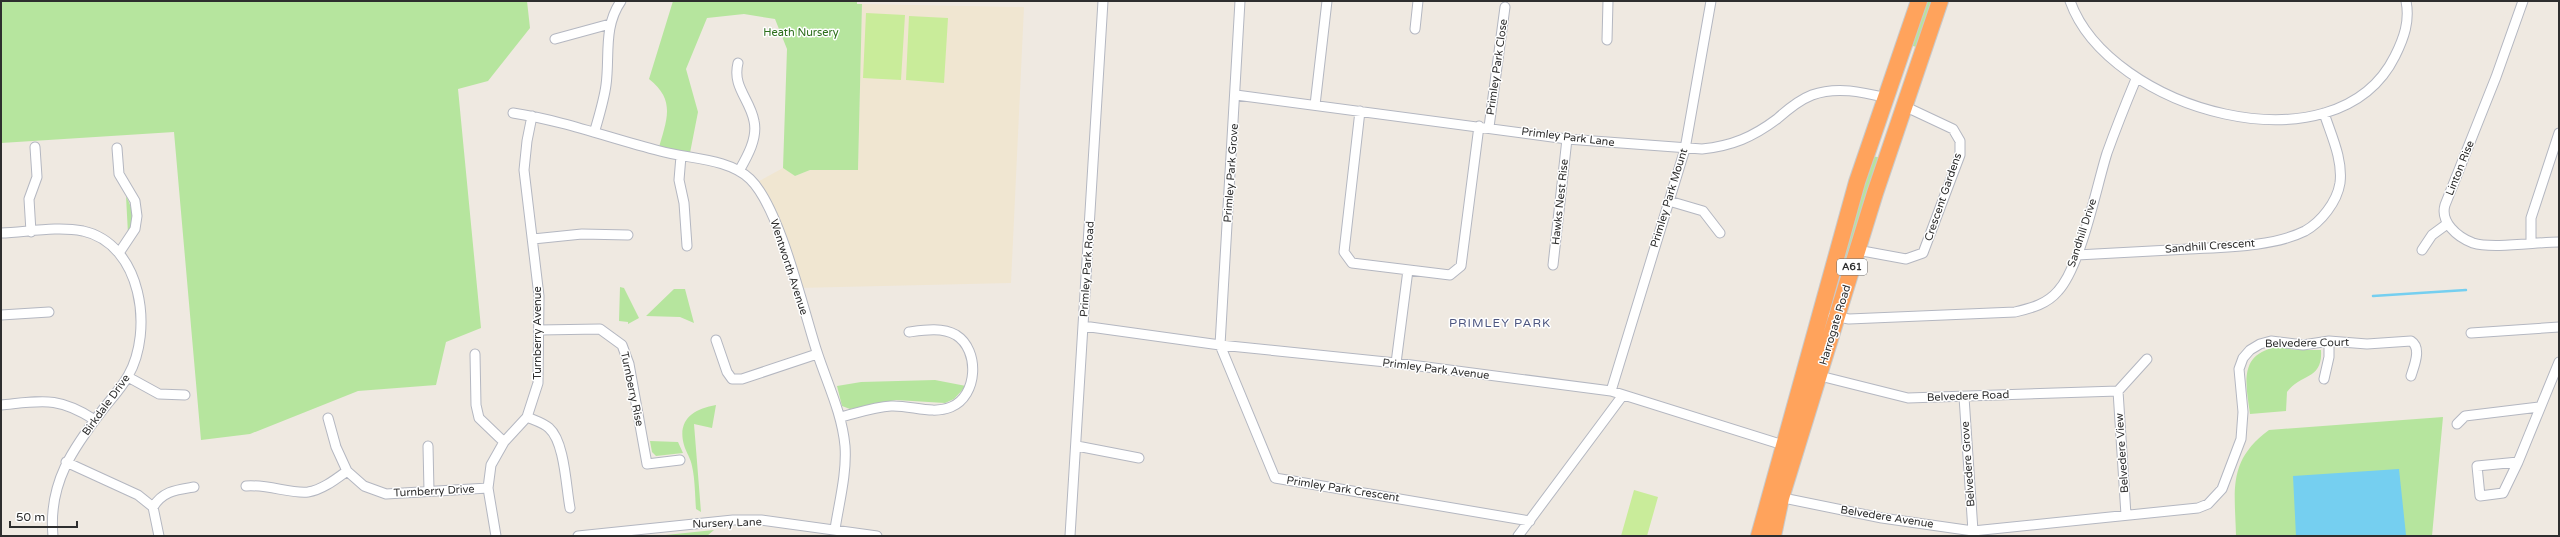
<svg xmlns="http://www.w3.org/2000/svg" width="2560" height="537" viewBox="0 0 2560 537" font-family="'Varela Round',sans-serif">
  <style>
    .education { fill: #f0e6d1 }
    .green { fill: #b6e59e }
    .pitch { fill: #c9ec9a }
    .water { fill: #75cff0 }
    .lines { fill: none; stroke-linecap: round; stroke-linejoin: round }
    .stream { stroke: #75cff0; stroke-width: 2.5 }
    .street-casing { stroke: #b4b7c1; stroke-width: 11 }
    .highway-casing { stroke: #c9c9c9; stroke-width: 18 }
    .street { stroke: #fff; stroke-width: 9 }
    .highway { stroke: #ffa35c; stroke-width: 16 }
    .labels { text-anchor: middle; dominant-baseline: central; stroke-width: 3; stroke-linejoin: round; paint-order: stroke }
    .shield { fill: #fff; stroke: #6d6d6d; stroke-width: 1 }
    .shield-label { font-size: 10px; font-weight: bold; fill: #2e2e2e }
    .park-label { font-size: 11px; fill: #2c6e1b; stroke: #fff }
    .street-label { font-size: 11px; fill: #2e2e2e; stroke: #fff }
    .neighbourhood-label { font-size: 12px; letter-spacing: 1px; fill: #4d5680; stroke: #fff }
  </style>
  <rect width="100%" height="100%" fill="#efe9e1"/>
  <path class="education" d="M862 4 1024 7 1011 283 797 288 778 229 754 184 783 168 795 176 810 170H858Z"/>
  <path class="green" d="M1 1H527L530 28 488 81 458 89 481 328 446 342 436 385 358 391 250 434 201 440 174 132 1 143Z
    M673 1H857V4H862L858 170H810L795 176 783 168 787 49 775 19 744 14 707 18 686 69 698 112 689 158 658 151C666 121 677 101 649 79Z
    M1924 1H1935L1919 48 1910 45Z
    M1872 156 1882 158 1845 276 1836 274Z
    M126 196C133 210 136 220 128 234Z
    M620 287 624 288 639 318 628 324V322L619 321Z
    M674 289H685L694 323 680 317 646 316Z
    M2277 347 2296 350H2321C2323 380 2301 373 2287 392L2286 411 2250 414C2246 384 2238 354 2277 347Z
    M935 380 966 386 954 399 945 403 896 400 850 409 842 406 837 386 861 382Z
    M716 405 712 428 694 424 701 512 696 509C695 495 695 479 692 466 691 459 686 452 684 445 677 420 693 409 716 405Z
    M2443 417 2432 536H2236C2235 490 2227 461 2269 430Z
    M650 441 678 442 683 453 656 456 652 452Z
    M714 530 707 536H655H656Z"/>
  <path class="pitch" d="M866 13 905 15 901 80 863 78Z
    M909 16 948 18 944 83 906 80Z
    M1634 490 1658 497 1647 536H1621Z"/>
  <path class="water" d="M2399 469 2406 535 2296 536 2293 476Z"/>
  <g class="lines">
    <path class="stream" d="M2373 296 2466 290"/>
    <defs>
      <path id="street" d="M1240 1 1220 345 1275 478 1530 521
        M2070 1C2109 110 2336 175 2395 56 2404 38 2410 21 2406 1
        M2523 1 2496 77 2445 205C2440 222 2457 237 2473 243 2492 249 2537 242 2559 242
        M1415 29 1418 1
        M555 39 610 24
        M1607 40 1608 1
        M738 63C732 87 750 99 754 121 758 138 747 157 739 171
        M1236 95 1567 139 1702 149C1732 146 1753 137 1777 119 1787 110 1799 100 1812 95 1837 86 1862 92 1887 98
        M1315 105 1327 1
        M1360 111 1344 252 1352 263 1450 275 1461 266 1479 126
        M513 113C565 121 609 138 660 151 688 159 728 158 750 179 780 208 803 309 817 352 827 383 842 413 845 446 847 473 839 503 835 529
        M1489 127 1505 7
        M595 130C599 116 604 100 606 85 610 56 603 27 621 1
        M117 148 119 174 135 201 137 216 135 229 119 253
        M681 156 679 180 684 203 687 246
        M1669 201 1703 211 1720 233
        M31 232 29 199 37 177 35 147
        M1 233C27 232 57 226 83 231 142 244 154 331 128 376 122 387 112 398 104 408 73 448 48 483 53 536
        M533 239 582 234 628 235
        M2531 242V218L2559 133
        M1857 250 1906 259 1923 253 1960 155V141L1953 129 1904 106
        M2422 250 2432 235 2447 224
        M2077 255C2114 253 2152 251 2189 249 2224 247 2273 247 2305 231 2321 222 2337 202 2340 183 2343 159 2331 135 2324 113
        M1553 265 1567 139
        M1 315 49 312
        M1833 316 1849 319 2015 312C2032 308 2047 304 2058 291 2081 266 2096 188 2107 153 2116 128 2126 103 2136 79
        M1083 326 1220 345 1396 363 1611 391 1783 445
        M539 330 600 329 622 345 629 364 647 464 680 460
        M2471 333 2559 327
        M716 340 727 372 732 379H742L817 354
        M475 354 476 405 479 418 504 442
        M1396 363 1408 270
        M1820 376 1908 398 2118 391
        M128 377 159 394 185 395
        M2324 379 2329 357V341
        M1611 391 1685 149 1711 1
        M2118 391 2126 515
        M2118 391 2147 359
        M1964 397 1973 531
        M1 405C42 401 58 396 95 420
        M527 417C534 420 544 423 549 428 565 442 566 488 570 508
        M841 417C857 413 874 407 891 406 911 405 932 415 951 407 978 396 980 350 956 335 942 327 924 330 909 332
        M328 418 336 447 347 471 364 486 386 494 488 488
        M2457 424 2465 416 2539 407
        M428 446 429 491
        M1077 446 1139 458
        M66 462 138 495 153 507 159 536
        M2518 462 2503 493 2480 496 2477 466Z
        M2518 462 2559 362
        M246 486C267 484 291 494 308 492 322 490 336 479 347 471
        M1778 497 1882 518 1973 531 2198 508 2208 504 2222 489 2241 439 2243 412 2239 369 2243 358 2250 350 2260 344 2271 341 2303 345 2329 341 2367 344 2411 341C2422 348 2414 366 2411 376
        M153 507C163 491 176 490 194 487
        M496 536 488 488 491 465 504 442 527 417 538 383 539 296 524 170 527 141 532 116
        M578 536 733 520H761L877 536
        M1070 536 1103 1
        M1518 536 1623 395"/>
      <path id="highway" d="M1759 536 1857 182 1919 1
        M1773 536 1781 498 1875 193 1940 1"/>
    </defs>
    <use href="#street" class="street-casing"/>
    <use href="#highway" class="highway-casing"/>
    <use href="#street" class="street"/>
    <use href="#highway" class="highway"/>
  </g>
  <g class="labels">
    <rect class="shield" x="1837" y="259" width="30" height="16" rx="3"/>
    <g class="shield-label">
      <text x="1852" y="267">A61</text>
    </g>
    <g class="park-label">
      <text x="801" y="32">Heath Nursery</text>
    </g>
    <g class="street-label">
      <text transform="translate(1497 67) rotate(-82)">Primley Park Close</text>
      <text transform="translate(1568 137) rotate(7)">Primley Park Lane</text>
      <text transform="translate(2460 168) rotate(-68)">Linton Rise</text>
      <text transform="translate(1231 173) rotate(-86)">Primley Park Grove</text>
      <text transform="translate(1943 197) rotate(-71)">Crescent Gardens</text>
      <text transform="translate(1669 198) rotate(-73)">Primley Park Mount</text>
      <text transform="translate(1560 202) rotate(-84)">Hawks Nest Rise</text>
      <text transform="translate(2082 233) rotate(-72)">Sandhill Drive</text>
      <text transform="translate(2210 246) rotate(-4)">Sandhill Crescent</text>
      <text transform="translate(789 267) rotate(72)">Wentworth Avenue</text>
      <text transform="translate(1087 269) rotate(-86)">Primley Park Road</text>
      <text transform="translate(1835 325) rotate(-73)">Harrogate Road</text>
      <text transform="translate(537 333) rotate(-90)">Turnberry Avenue</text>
      <text transform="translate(2307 343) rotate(-1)">Belvedere Court</text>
      <text transform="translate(1436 369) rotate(7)">Primley Park Avenue</text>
      <text transform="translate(632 389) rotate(78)">Turnberry Rise</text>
      <text transform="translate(1968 396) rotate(-2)">Belvedere Road</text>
      <text transform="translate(106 405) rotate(-54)">Birkdale Drive</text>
      <text transform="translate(2122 453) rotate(-94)">Belvedere View</text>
      <text transform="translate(1968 464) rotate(-94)">Belvedere Grove</text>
      <text transform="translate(1343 489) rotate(9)">Primley Park Crescent</text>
      <text transform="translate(434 491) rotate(-3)">Turnberry Drive</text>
      <text transform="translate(1887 517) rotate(9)">Belvedere Avenue</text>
      <text transform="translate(727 523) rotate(-2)">Nursery Lane</text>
    </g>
    <g class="neighbourhood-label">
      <text x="1500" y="323">PRIMLEY PARK</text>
    </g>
  </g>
  <rect width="2560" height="537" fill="none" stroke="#2e2e2e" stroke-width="4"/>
  <path d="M10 521v6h67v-6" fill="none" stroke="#2e2e2e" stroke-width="2"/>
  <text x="16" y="521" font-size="12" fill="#2e2e2e" stroke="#ffffff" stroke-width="3" paint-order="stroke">50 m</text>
</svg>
